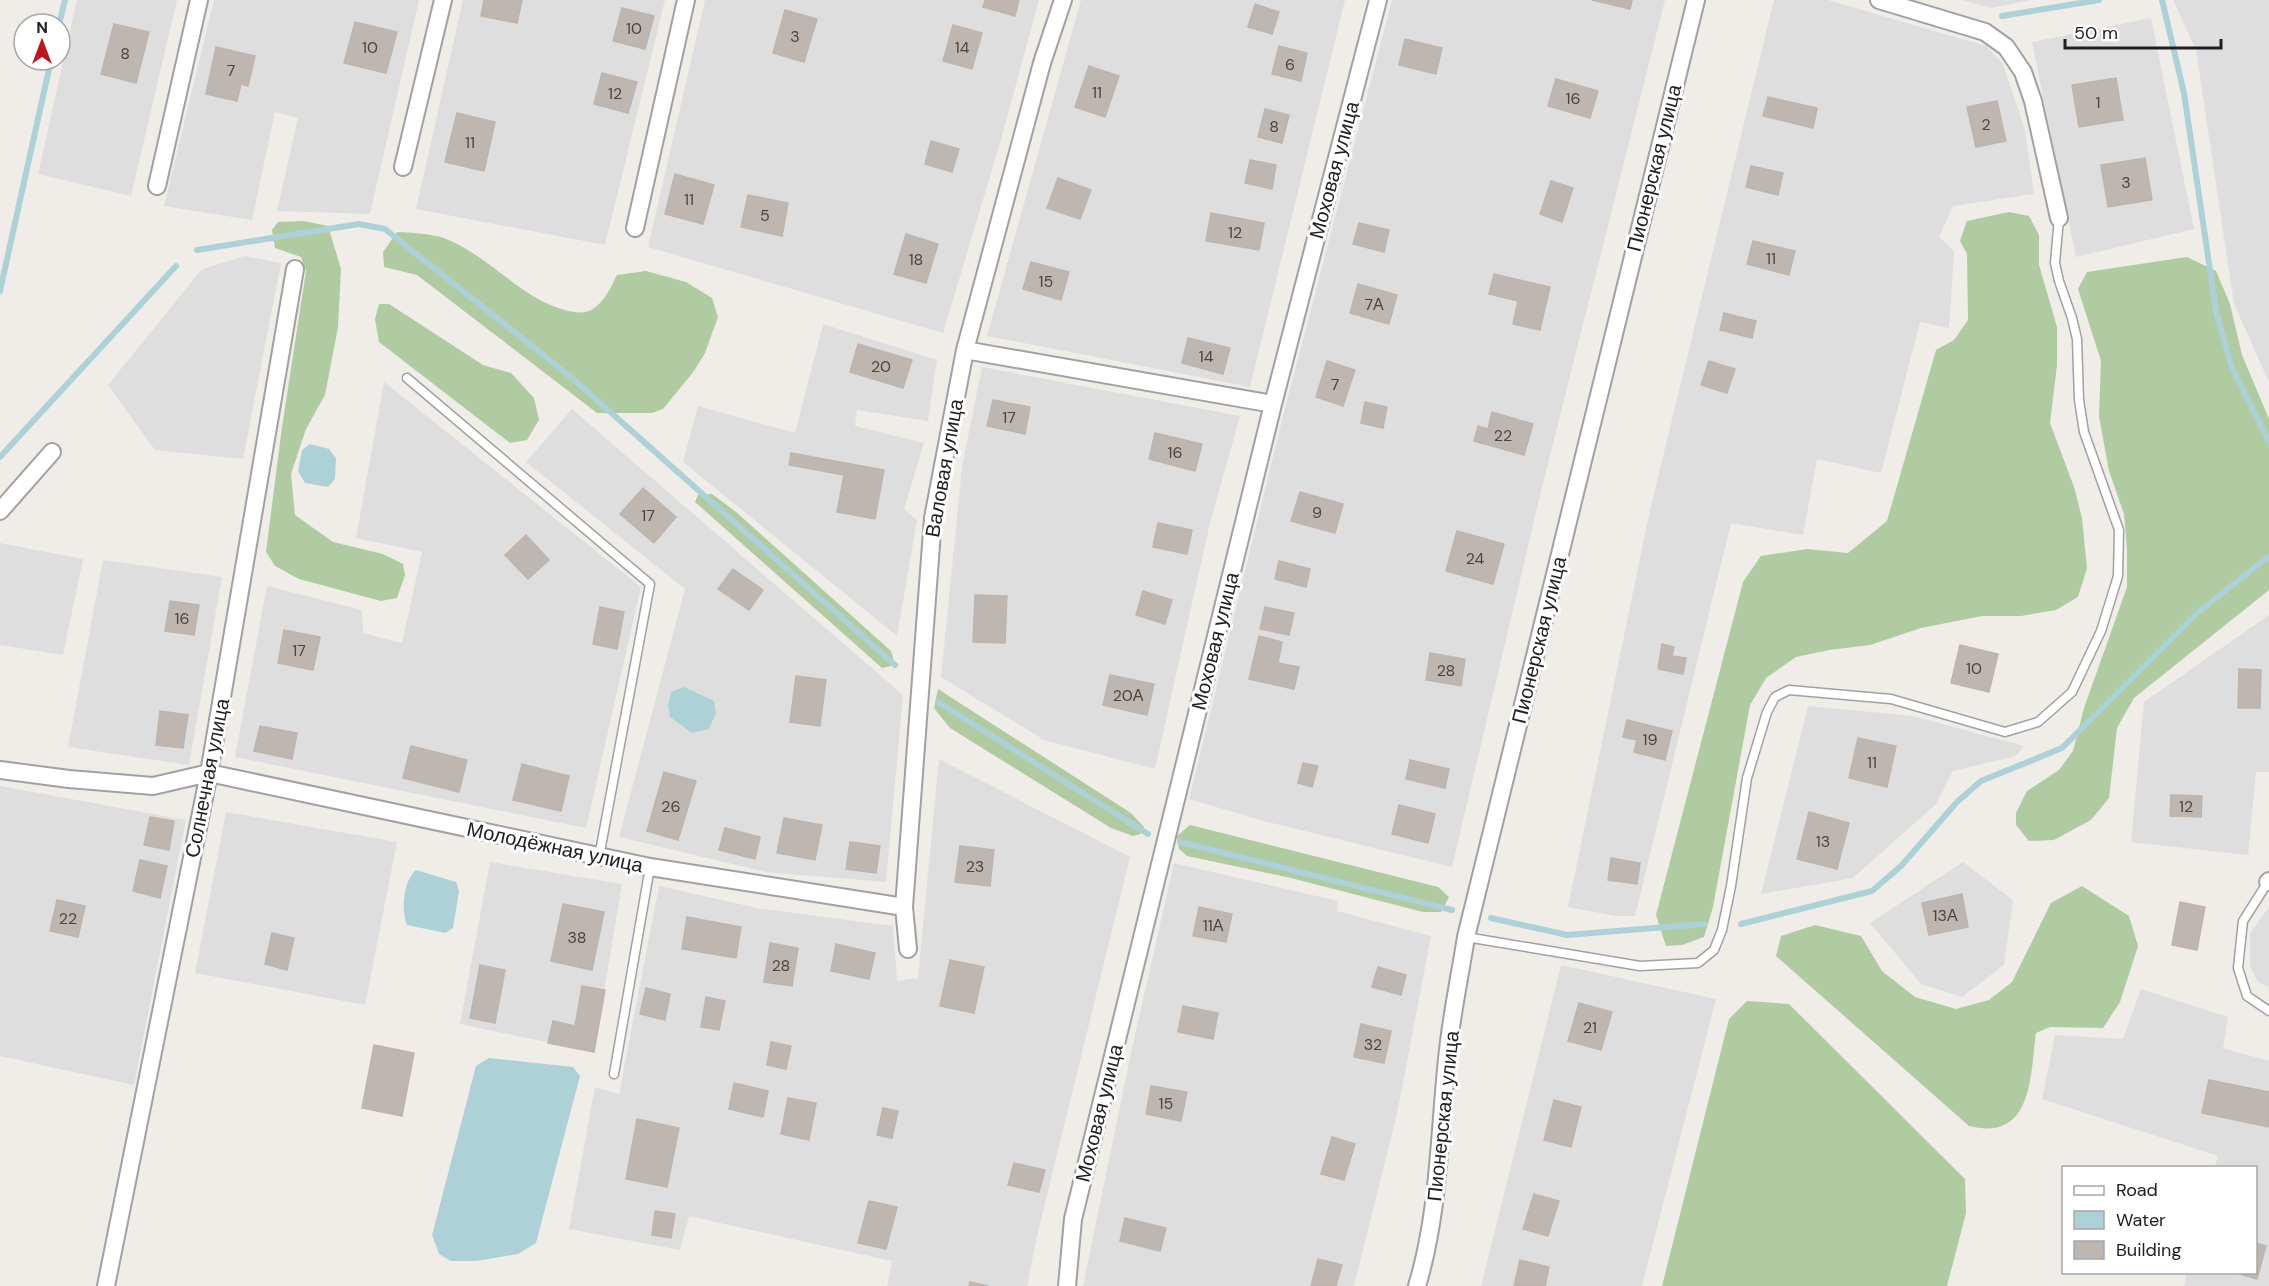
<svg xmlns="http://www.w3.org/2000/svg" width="2269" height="1286" viewBox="0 0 2269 1286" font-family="'DM Sans',sans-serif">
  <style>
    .residential { fill: #dedede }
    .forest { fill: #b0caa2 }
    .water { fill: #aed1d8 }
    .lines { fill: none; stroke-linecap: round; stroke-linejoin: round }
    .stream { stroke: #aed1d8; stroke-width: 6 }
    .building { fill: #bdb6b1; stroke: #c0b4ac; stroke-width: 1.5 }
    .service-casing { stroke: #a1a1a1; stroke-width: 11 }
    .minor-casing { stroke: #a1a1a1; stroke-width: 20 }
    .service { stroke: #fff; stroke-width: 8 }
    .minor { stroke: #fff; stroke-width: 16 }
    .labels { text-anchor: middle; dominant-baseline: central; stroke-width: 6; stroke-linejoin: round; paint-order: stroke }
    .number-label { font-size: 16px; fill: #474644 }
    .street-label { font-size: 20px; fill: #202020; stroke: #fff }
  </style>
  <rect width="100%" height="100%" fill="#f0ede8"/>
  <path class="residential" d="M77 0H177L131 196 38 174Z
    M214 0H419L370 214 277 211 298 118 275 112 252 220 164 206Z
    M463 0H665L605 245 416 209Z
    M705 0H1039L1000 143 943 333 648 247Z
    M1081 0H1345L1250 387 987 336Z
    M1392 0H1665L1543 483 1452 867 1264 821 1189 799 1283 416Z
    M1774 0H1828L1986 46 2003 64 2025 130 2034 194 1953 206 1939 237 1954 251 1949 328 1920 322 1881 473 1817 459 1803 535 1731 523 1635 916H1616L1568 907 1650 510Z
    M1962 0H2031L1991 8Z
    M2173 0H2269V382L2234 304 2196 50Z
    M2151 18 2194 229 2076 257 2032 42Z
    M245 256 281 263 243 459 155 450 108 385 202 269Z
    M823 324 937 360 928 421 857 410 855 426 924 443 904 509 917 520 897 636 683 462 698 406 795 433Z
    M982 367 1240 416 1210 523 1155 769 1044 740 941 677 962 467Z
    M384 382 641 587 586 828 235 757 267 586 362 610 363 633 402 643 422 552 356 538Z
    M572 409 903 695 886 882 766 872 619 837 685 589 526 462Z
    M0 543 83 559 63 655 0 645Z
    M103 560 222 577 189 765 68 747Z
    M2269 615V772H2256L2248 855 2131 842 2144 702Z
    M1808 706 1913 716 2024 746 2016 756 1953 771 1935 805 1853 878 1761 894Z
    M939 759 1130 857 1037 1236 1027 1286H887L892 1261 689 1216 680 1250 569 1229 595 1087 619 1094 659 886 757 908 893 926 897 981 918 978Z
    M0 786 186 820 134 1085 0 1056Z
    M226 812 397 842 365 1005 195 973Z
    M490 862 622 884 594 1052 460 1024Z
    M1963 862 2013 900 2004 965 1962 997 1921 984 1870 923Z
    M1174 863 1338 901 1337 911 1431 936 1397 1114 1354 1286H1083L1131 1053Z
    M2269 907V988L2258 982 2250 967V933Z
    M1561 965 1716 999 1642 1286H1481Z
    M2141 989 2228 1017 2223 1048 2269 1061V1286H2184L2187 1273 2256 1272V1168L2215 1167 2218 1156 2042 1099 2055 1035 2123 1039Z"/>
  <path class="forest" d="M2009 212 2029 216 2039 235V265L2057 327V365L2050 423 2074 487 2082 518 2087 568 2078 597 2056 610 2021 616H1982L1921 628 1870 645 1829 650 1796 657 1766 678 1750 705 1713 907 1704 937 1682 945 1666 946 1656 915 1743 582 1761 556 1807 549 1848 553 1887 521 1936 350 1954 340 1968 320 1967 254 1960 241 1967 221Z
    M304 221 328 226 341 269 338 327 325 395 306 429 291 474 295 515 333 542 383 554 403 564 405 575 397 598 381 601 299 579 275 566 266 552 282 427 306 271 301 257 275 248 272 230 278 222Z
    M397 232C415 233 434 233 451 241 484 256 509 283 540 300 553 307 580 318 593 309 605 301 611 287 617 275L646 271 686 282 712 298 718 317 705 353 694 371 663 409 652 413H597L417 275 384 267 383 252Z
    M2187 257 2216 271 2230 304 2242 355 2269 419V590L2134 698 2117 728 2109 798 2091 820 2054 840 2029 841 2016 825V813L2027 791 2059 770 2073 751 2084 708 2127 587V550L2124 514 2109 471 2099 416 2101 361 2078 289 2087 272Z
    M379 304H389L483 365 511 373 534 398 539 420 527 440 510 443 379 342 375 319Z
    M712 494 736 512 891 651 895 665 882 668 695 502 698 495Z
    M938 689 1131 813 1144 827 1141 834 1133 836 1111 828 950 728 934 708Z
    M1190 825 1438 887 1449 897 1441 912H1423L1291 878 1187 856 1179 849 1177 836Z
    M2082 886 2129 916 2138 946 2120 1002 2103 1028 2050 1027 2036 1033C2030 1076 2033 1142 1969 1126L1776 956 1781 936 1815 925 1861 936 1882 971 1915 997 1956 1009 1989 1000 2012 982 2051 903Z
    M1747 1001 1789 1004 1965 1179 1966 1213 1947 1286H1662L1729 1019Z"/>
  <path class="water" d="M310 444 329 449 336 458 335 479 328 487 305 483 298 471 302 450Z
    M684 687 714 701 716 713 709 729 692 733 670 717 668 706 671 692Z
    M416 870 456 882 459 891 453 928 445 933 407 925C401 910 403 881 416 870Z
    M489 1058 573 1067 580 1076 536 1243 518 1254 477 1261H451L439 1254 432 1235 476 1066Z"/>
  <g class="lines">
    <path class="stream" d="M2162 0 2184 93 2216 311 2232 368 2269 442
      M2002 16 2099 0
      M59 24 65 0
      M197 250 359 224 385 229 572 378 895 665
      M0 291 51 60
      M0 457 176 266
      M938 702 1148 834
      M1180 842 1452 910
      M1491 918 1567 935 1704 924
      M1741 924 1872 891 1901 866 1957 802 1981 781 2062 748 2197 613 2269 556"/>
  </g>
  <path class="building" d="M484 0H522L517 23 481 16Z
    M985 0H1019L1015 16 983 7Z
    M1592 0H1632L1630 9Z
    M1255 4 1279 12 1272 34 1248 27Z
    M622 8 654 16 645 49 613 41Z
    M785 10 817 19 804 62 773 53Z
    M355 22 397 32 386 73 344 63Z
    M114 24 149 32 136 83 101 74Z
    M953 25 982 33 972 69 943 61Z
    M1405 39 1442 48 1436 74 1399 65Z
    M1279 46 1307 53 1301 81 1272 74Z
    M216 47 255 56 248 86 241 84 237 101 206 94Z
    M1089 66 1119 76 1105 117 1075 107Z
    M602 73 637 82 628 113 594 104Z
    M2116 78 2123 120 2079 127 2072 85Z
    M1556 79 1598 91 1590 118 1548 106Z
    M1768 97 1817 108 1813 128 1763 116Z
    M1997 101 2006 141 1976 147 1967 107Z
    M1265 109 1289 115 1282 143 1258 137Z
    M457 113 495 122 484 171 445 162Z
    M931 141 959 149 952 172 925 164Z
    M2145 158 2152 200 2108 207 2101 165Z
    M1250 160 1276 165 1272 189 1245 183Z
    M1751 166 1783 173 1778 195 1746 187Z
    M675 174 714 185 703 224 665 214Z
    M1058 178 1091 190 1080 219 1047 208Z
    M1551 181 1573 188 1562 222 1540 214Z
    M748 195 788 203 782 236 741 227Z
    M1211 213 1264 223 1259 250 1206 241Z
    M1359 223 1389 230 1384 252 1353 244Z
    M906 234 938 244 926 283 894 274Z
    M1753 241 1795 251 1789 275 1747 264Z
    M1031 262 1069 272 1061 300 1023 289Z
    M1494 274 1550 287 1540 330 1513 324 1518 301 1489 294Z
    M1358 284 1397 295 1389 324 1350 313Z
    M1724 313 1756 321 1752 338 1720 330Z
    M1188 338 1230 348 1223 374 1182 363Z
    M858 344 912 360 903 388 850 372Z
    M1327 361 1355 370 1343 406 1316 397Z
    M1709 361 1735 369 1727 393 1701 385Z
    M993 400 1030 407 1025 434 987 426Z
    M1365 402 1387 407 1383 428 1361 423Z
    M1492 412 1533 424 1524 455 1474 441 1478 426 1488 429Z
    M1155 433 1202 444 1195 471 1149 459Z
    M791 453 884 470 875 519 837 512 844 475 789 465Z
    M643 488 676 517 654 543 620 514Z
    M1300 492 1343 504 1335 533 1291 521Z
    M1158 523 1192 530 1187 554 1153 547Z
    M1457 531 1504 544 1493 584 1446 571Z
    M526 535 549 560 528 579 505 555Z
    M1279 561 1310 569 1306 587 1275 579Z
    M733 569 763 590 749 610 718 589Z
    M1143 591 1172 600 1165 624 1136 615Z
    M975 595 1007 596 1005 643 973 642Z
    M170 601 199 605 194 635 165 631Z
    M600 607 624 612 617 649 593 644Z
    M1265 607 1294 613 1289 635 1260 629Z
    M284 630 320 637 313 670 278 663Z
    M1259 636 1282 642 1278 663 1299 667 1294 689 1249 679Z
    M1662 644 1674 647 1672 656 1686 658 1683 674 1658 669Z
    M1960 645 1998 654 1989 692 1951 683Z
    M1430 653 1465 659 1461 686 1426 680Z
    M2239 669 2261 670 2260 708H2238Z
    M1110 675 1154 684 1147 715 1103 705Z
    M796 676 826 680 820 726 790 722Z
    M160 711 188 715 183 748 156 745Z
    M1627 720 1672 731 1665 760 1634 752 1637 740 1623 737Z
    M260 726 297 733 292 759 254 751Z
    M1858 738 1896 746 1887 787 1849 778Z
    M411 746 467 760 459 792 403 778Z
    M1410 760 1449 769 1445 788 1406 779Z
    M1303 763 1318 766 1312 787 1298 783Z
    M522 764 569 776 561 811 513 800Z
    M664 772 696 781 678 840 647 831Z
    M2171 795 2202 796 2201 817 2170 816Z
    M1399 805 1435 814 1428 843 1392 834Z
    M1809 812 1849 823 1837 869 1797 859Z
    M150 817 174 821 169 850 144 845Z
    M784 818 822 825 815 860 777 853Z
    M725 828 760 837 755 859 719 850Z
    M850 842 880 846 876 873 846 869Z
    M960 846 994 850 990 886 955 882Z
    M1611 858 1640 863 1637 884 1608 880Z
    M140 860 167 866 160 898 133 891Z
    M1962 894 1968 927 1929 935 1922 903Z
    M57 900 85 906 78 937 50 931Z
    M2180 902 2205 907 2197 950 2172 945Z
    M563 904 604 912 592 970 551 961Z
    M1199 907 1232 914 1226 942 1193 936Z
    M687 917 741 927 736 958 682 949Z
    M272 933 294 938 287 970 265 964Z
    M770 943 798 948 792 986 764 982Z
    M836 944 875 953 869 979 831 971Z
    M950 960 984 967 974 1013 940 1006Z
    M480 965 505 970 495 1023 470 1018Z
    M1378 967 1406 975 1401 995 1372 987Z
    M582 986 605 990 594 1052 548 1043 553 1021 575 1026Z
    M646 988 670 994 665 1020 640 1014Z
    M706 997 725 1001 719 1030 701 1027Z
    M1579 1003 1612 1012 1601 1050 1568 1041Z
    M1183 1006 1218 1013 1213 1039 1178 1032Z
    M1361 1024 1391 1031 1384 1063 1354 1057Z
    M771 1042 791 1046 786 1069 767 1065Z
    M374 1045 414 1053 402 1116 362 1108Z
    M2209 1080 2269 1092V1127L2202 1113Z
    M734 1083 768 1091 763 1117 729 1109Z
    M1151 1086 1187 1092 1181 1121 1146 1114Z
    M788 1098 816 1103 809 1140 781 1134Z
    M1554 1100 1581 1107 1571 1147 1544 1140Z
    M883 1108 898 1111 892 1138 877 1135Z
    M637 1119 679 1128 667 1187 626 1179Z
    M1332 1137 1355 1144 1344 1180 1321 1174Z
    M1014 1163 1045 1170 1039 1192 1008 1185Z
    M1534 1194 1559 1201 1548 1236 1523 1229Z
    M869 1201 897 1207 886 1249 858 1243Z
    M655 1211 675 1214 671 1238 652 1235Z
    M1125 1218 1166 1228 1160 1251 1120 1241Z
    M2256 1243 2266 1246 2257 1279 2233 1272H2256Z
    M1318 1259 1342 1265 1336 1286H1311Z
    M1520 1260 1549 1267 1545 1286H1514Z
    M970 1282 988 1286H969Z"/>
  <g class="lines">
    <defs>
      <path id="service" d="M407 378 650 584 599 857
        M2268 882 2243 921 2238 968 2247 996 2269 1011
        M1466 937 1640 966 1698 963 1714 950 1722 930 1731 886 1747 778 1767 712 1775 697 1789 690 1891 699 2005 732 2038 722 2072 692 2101 631 2118 576 2119 530 2084 432 2079 400 2077 339 2072 318 2059 281 2055 263 2059 218
        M614 1074 650 867"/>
      <path id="minor" d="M1879 0 1985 32 2006 47 2023 72 2033 101 2059 218
        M403 167 443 0
        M157 186 199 0
        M635 228 686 0
        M965 350 1273 404
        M0 511 52 452
        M0 770 69 779 153 786 209 773 650 867 904 907
        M2268 882 2269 881
        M908 949 904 907 933 518 965 350 1042 63 1063 0
        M106 1286 209 773 295 269
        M1067 1286 1073 1219 1273 404 1378 0
        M1417 1286C1440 1210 1439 1129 1448 1050 1452 1013 1460 975 1466 937L1696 0"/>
    </defs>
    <use href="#service" class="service-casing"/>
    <use href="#minor" class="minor-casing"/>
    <use href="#service" class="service"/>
    <use href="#minor" class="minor"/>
  </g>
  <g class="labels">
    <g class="number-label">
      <text x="634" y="28">10</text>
      <text x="795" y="36">3</text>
      <text x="370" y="47">10</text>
      <text x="962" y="47">14</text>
      <text x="125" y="53">8</text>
      <text x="1290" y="64">6</text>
      <text x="231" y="70">7</text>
      <text x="1097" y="92">11</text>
      <text x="615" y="93">12</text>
      <text x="1573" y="98">16</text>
      <text x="2098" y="102">1</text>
      <text x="1986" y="124">2</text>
      <text x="1274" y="126">8</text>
      <text x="470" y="142">11</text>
      <text x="2126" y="182">3</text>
      <text x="689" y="199">11</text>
      <text x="765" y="215">5</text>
      <text x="1235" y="232">12</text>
      <text x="1771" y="258">11</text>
      <text x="916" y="259">18</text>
      <text x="1046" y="281">15</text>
      <text x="1374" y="304">7А</text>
      <text x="1206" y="356">14</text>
      <text x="881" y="366">20</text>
      <text x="1335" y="384">7</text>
      <text x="1009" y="417">17</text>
      <text x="1503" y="435">22</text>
      <text x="1175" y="452">16</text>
      <text x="1317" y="512">9</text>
      <text x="648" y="515">17</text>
      <text x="1475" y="558">24</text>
      <text x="182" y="618">16</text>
      <text x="299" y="650">17</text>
      <text x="1974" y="668">10</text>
      <text x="1446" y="670">28</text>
      <text x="1128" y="695">20А</text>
      <text x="1650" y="739">19</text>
      <text x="1872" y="762">11</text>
      <text x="671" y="806">26</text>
      <text x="2186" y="806">12</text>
      <text x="1823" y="841">13</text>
      <text x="975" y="866">23</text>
      <text x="1945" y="915">13А</text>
      <text x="68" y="918">22</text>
      <text x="1213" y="925">11А</text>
      <text x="577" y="937">38</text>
      <text x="781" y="965">28</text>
      <text x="1590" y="1027">21</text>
      <text x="1373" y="1044">32</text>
      <text x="1166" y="1103">15</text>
    </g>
    <g class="street-label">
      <text transform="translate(1654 168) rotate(-76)">Пионерская улица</text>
      <text transform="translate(1334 170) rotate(-75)">Моховая улица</text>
      <text transform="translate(944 468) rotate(-80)">Валовая улица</text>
      <text transform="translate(1539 640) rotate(-76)">Пионерская улица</text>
      <text transform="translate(1215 641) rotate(-76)">Моховая улица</text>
      <text transform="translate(207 778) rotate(-79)">Солнечная улица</text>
      <text transform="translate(555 847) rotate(12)">Молодёжная улица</text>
      <text transform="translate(1099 1113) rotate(-76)">Моховая улица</text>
      <text transform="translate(1443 1116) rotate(-84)">Пионерская улица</text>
    </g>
  </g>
  <rect x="2062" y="1166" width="195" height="108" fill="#ffffff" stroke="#a6a6a6" stroke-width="1.5"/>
  <rect x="2074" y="1186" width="30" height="9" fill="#ffffff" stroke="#a6a6a6" stroke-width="1.5"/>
  <text x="2116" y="1196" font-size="18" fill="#202020">Road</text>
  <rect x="2074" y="1211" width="30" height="18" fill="#aed1d8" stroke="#a6a6a6" stroke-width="1.5"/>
  <text x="2116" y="1226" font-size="18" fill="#202020">Water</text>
  <rect x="2074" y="1241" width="30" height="18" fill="#bdb6b1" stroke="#a6a6a6" stroke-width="1.5"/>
  <text x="2116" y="1256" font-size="18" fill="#202020">Building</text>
  <g transform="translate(42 42)"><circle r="28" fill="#ffffff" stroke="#a6a6a6" stroke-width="1.5"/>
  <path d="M0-4.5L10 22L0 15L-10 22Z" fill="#ba1720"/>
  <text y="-9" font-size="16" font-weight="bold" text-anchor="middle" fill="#202020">N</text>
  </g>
  <path d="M2065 39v9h156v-9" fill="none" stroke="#202020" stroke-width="3"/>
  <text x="2074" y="39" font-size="18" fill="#202020" stroke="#ffffff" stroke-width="4.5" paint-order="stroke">50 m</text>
</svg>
